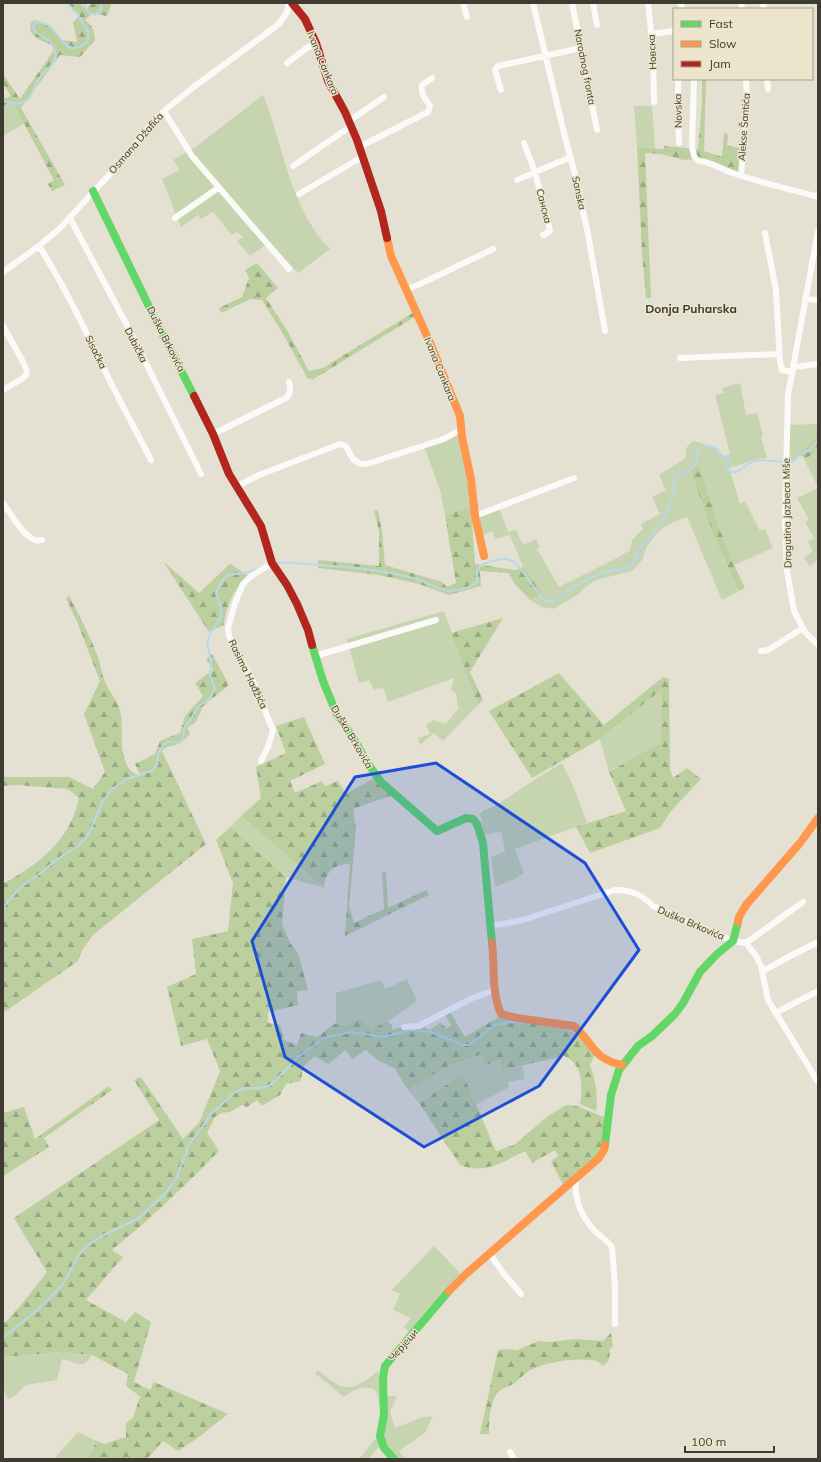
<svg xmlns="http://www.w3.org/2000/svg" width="821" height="1462" viewBox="0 0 821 1462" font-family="Mulish,sans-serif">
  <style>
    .grass { fill: #c6d4af }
    .forest { fill: url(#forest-firs) }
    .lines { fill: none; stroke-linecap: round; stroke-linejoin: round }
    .stream { stroke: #b9d8eb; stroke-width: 2 }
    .street { stroke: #fbfaf8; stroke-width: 6 }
    .fast { stroke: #63d668; stroke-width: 8 }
    .slow { stroke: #ff974d; stroke-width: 8 }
    .jam { stroke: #b3261e; stroke-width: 8 }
    .marked { fill: #1d4ed8; fill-opacity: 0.2; stroke: #1d4ed8; stroke-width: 3; stroke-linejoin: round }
    .labels { text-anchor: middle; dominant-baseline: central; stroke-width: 3; stroke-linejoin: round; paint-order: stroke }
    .street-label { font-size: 10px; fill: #3e3c31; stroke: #ece5cb }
    .quarter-label { font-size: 12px; font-weight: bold; fill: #3e3c31; stroke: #ece5cb }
  </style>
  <defs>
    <pattern id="forest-firs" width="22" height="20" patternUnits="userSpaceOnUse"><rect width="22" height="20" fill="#bccf9f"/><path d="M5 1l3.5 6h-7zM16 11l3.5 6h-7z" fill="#9aa982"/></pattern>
  </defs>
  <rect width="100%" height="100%" fill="#e4e1d3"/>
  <path class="grass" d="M263 95C284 146 289 207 330 249L298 273 270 242 250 256 237 241 243 237 237 232 232 235 213 212 201 219 198 215 181 227 162 179 180 170 173 160 193 149Z
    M12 101 25 123 3 136V106Z
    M634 106H652L655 148 637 147Z
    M740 383 746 415 757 413 763 436 761 437 767 458 757 459 729 468 740 504 745 501 760 531 765 529 773 548 734 565 720 530 699 465 690 467 724 560 739 591 722 600 687 517 667 525 658 532 647 546 642 560 632 571 596 580 584 588 579 594 553 609 541 607 530 600 541 593 523 567 510 535 495 539 493 531 482 535 479 515 498 505 508 532 516 530 523 545 536 539 540 547 537 549 559 587 619 557 630 550 632 540 643 529 641 524 660 514 652 497 666 490 659 475 686 458C685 450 686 445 694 441L716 448 724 456 730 454 715 395 724 393 722 388Z
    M818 424V436L815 438 805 450 795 455 796 458 788 462 790 425Z
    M460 431 471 507 445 515 440 490 424 446Z
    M818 445V487L804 459 814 454 815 448Z
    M818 488V557L815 562 810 566 804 558 813 551 808 542 814 538 805 522 809 520 797 498Z
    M444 611 478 705 443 741 434 733 420 745 418 738 430 734 426 725 434 720 446 724 458 709 456 693 451 690 454 678 388 702 383 687 374 690 369 680 359 683 347 639Z
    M662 689 661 742 609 772 600 739Z
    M562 763 574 788 587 823 515 849 524 873 515 879 495 887 491 857 505 851 501 831 484 835 480 814 483 811 497 805 534 780Z
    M241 816 324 888 286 877 230 827Z
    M407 979 417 1001C407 1008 381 1028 371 1030 364 1031 344 1025 336 1023V993L381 980 385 989Z
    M482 1054 500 1060 503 1070 522 1065 525 1079 508 1082 509 1087 476 1105 463 1074 419 1103 408 1090 446 1067Z
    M434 1246 462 1275 410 1333 404 1327 411 1318 393 1310 400 1294 392 1290Z
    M62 1352 92 1355C81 1373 75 1360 62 1359L57 1380 26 1385 14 1396 8 1399 3 1389V1357Z
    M318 1370C344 1392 350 1393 377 1372H379L381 1417 378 1397 375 1390C364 1384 353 1390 344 1397L315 1373Z
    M386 1396H397L390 1412 395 1428 423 1417 433 1416 425 1433 399 1451 406 1459H399L385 1444 383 1430Z
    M78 1432 97 1441 87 1459H54Z
    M377 1437 380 1446 368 1459H359Z"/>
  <path class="forest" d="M67 3H80L86 9 92 3H112L107 16 92 13 85 20C93 26 94 30 95 40L80 57 60 55 21 108 65 185 52 191 48 184 54 180 12 101 3 106V99L11 96 3 83V74L20 99 54 50 52 45C41 40 27 37 31 22L35 20C48 22 54 30 62 40L77 42 73 22 80 15Z
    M702 79H706L704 151 722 157 724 133 728 134 727 146 740 148 739 175 696 159 684 160 661 154 645 153 651 298H646L642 253 637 147 664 149V146L698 149 702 103Z
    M257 263 278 288 266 298 288 332 309 371 323 368 414 312 416 316 312 380 310 378 308 379 283 334 262 300 250 299 221 313 219 308 242 297 249 278 245 270Z
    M818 436V446L815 448 814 454 804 459 802 455 796 458 795 455 805 449 815 438Z
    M699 465 720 530 734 565 745 588 739 591C719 551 704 510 690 467Z
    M471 507 475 564 515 570 523 567 542 593 530 600 514 583 509 573 480 571 481 586 449 595 419 584 379 575 318 568V560L379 566V531L374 511 378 510 382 531 385 565 442 582 447 587 456 583 445 515Z
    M163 561 199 593 230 564 249 576C235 586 225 608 224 625L209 632Z
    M69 596C80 616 90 636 98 657 101 666 102 676 106 684 110 693 118 701 120 711 124 727 119 744 125 760 128 769 132 774 141 776L135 764 155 754 160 741 180 733 185 716 203 696 195 683 213 670 206 659 212 654 229 685 203 706 196 722 187 728 190 734C183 743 177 745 166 747L162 751 206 844 93 935 82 950 78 961 3 1013V884C40 863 70 841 79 798L68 789 17 785 3 786V777H69L93 789 105 772 84 714 100 681 78 624 66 598Z
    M503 618 470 672 483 700 478 705 451 633Z
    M559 673 604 725 663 677 669 679 670 770 673 778 687 768 701 779 671 811 660 828 590 853 576 827 626 811 609 772 661 742 662 689 600 739 532 778 489 711Z
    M304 717 325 764 290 781 295 793 322 781 325 786 338 781 346 794 378 776 398 793 353 809 356 829 349 906 354 923 384 909 382 873 386 872 388 908 426 890 429 895 345 936 350 864C334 864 325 872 324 888L241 816 261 798 256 767 286 753 276 726Z
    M230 827 286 877 282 924 290 943 298 953 308 990 297 991 298 1005 268 1012V1023L280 1025 284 1040 297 1045 301 1033 317 1037 336 1023 347 1026 359 1018 371 1030 387 1021 392 1025V1030C405 1026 418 1020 429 1030L440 1023 447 1028 451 1025 445 1014 450 1012 465 1037 504 1014 569 1022 596 1052 590 1065C596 1082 598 1093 596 1111L580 1104C583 1087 583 1063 564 1056L503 1070 500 1060 485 1065 482 1054 446 1067 408 1090 395 1069 378 1060 366 1050 352 1059 346 1050 328 1064 315 1056 303 1067 301 1081 286 1084 280 1095 262 1106 257 1100 247 1107 242 1105 230 1112 221 1113 215 1117 207 1133 219 1151C185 1186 150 1219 112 1250L123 1257 86 1300 126 1322 135 1312 151 1322 134 1382 150 1390 154 1382 228 1414 199 1437 178 1451 163 1441 147 1459H87L97 1441 104 1444 126 1437V1423L133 1418 139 1399 141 1397 126 1386 128 1374 92 1355 62 1352 3 1357V1325L20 1306 47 1272 14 1218 159 1120 134 1080 141 1077 183 1139 199 1123 220 1071 207 1039 181 1046 167 987 196 974 192 939 228 931 233 883 216 840Z
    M463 1074 496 1151 514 1145 548 1116 566 1105 577 1106 606 1118 601 1147 598 1154 563 1185 551 1161 558 1156 555 1150 532 1163 525 1151C505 1161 483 1175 460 1165L419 1103Z
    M109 1086 112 1090 44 1138 49 1147 3 1176V1113L24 1107 35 1139Z
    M611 1333 613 1346 609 1350C611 1356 609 1362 603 1366 601 1364 599 1361 596 1361 576 1357 544 1362 527 1372 523 1375 520 1379 516 1382 510 1387 500 1388 496 1395 489 1407 489 1421 489 1434H480L498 1350 504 1349 517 1350 539 1341 551 1342 575 1339 603 1341Z"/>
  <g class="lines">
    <path class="stream" d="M84 3 88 12 95 15 100 11 102 3
      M3 101C9 102 15 105 21 103 33 99 33 87 39 79 44 69 59 65 55 51 50 35 37 38 33 27L35 23C57 16 61 60 83 45 100 34 73 13 68 3
      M789 463 795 460 799 454 810 450 818 440
      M275 564C284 560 299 564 308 564 345 567 384 569 420 580 429 583 438 590 448 591 456 591 471 588 477 582V572L480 566C492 560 506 555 517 564L543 599 547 601H554L573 587 595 576 609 571 625 569 631 566 642 545 652 535 663 520 672 500 674 491V484L675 479 680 474 691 469 697 462 696 452C700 446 710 445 716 448L721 456 729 458 726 468C737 479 744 464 754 461 763 459 772 461 781 462
      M3 907 21 887 42 872 56 860 77 847 86 838 91 829 102 803 111 790 127 779 151 771 157 765 158 755 163 745 168 742H179L183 740 184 728 191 719 198 707 210 698 215 689 210 675 211 660 207 643 210 633 221 617V607L216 594C225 566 235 578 256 570
      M565 1028 576 1033
      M3 1338 38 1309 56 1292 63 1284 79 1255 86 1247 100 1237 139 1218 164 1195 177 1178 181 1165 187 1152V1147L201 1129 211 1114 235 1092 245 1088H261L271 1085 297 1058 324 1038 350 1032 384 1037 410 1030 431 1032 462 1045H469L495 1025 509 1022 525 1023"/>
    <path class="street" d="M463 3 467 17
      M533 3 564 133 574 171 588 234 605 331
      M572 3 597 130
      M593 3 597 25
      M648 3 653 50 654 102
      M681 3 682 9
      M741 3 742 9
      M763 3 764 9
      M651 34 674 31
      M287 63 308 47 316 43
      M678 79 679 143
      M694 79 692 147 694 156 698 161C710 161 721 169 733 173 761 183 790 189 818 197
      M767 79 768 89
      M501 90 495 70 498 66 581 48
      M164 111 192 156 289 269
      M349 121 384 97
      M524 143 535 172 550 230 549 232 543 235
      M359 147 428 112 430 106C426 99 420 94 422 85L432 78
      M293 166 351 126
      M741 176 747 99 746 79
      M517 180 571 157
      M299 194 362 157
      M70 218 130 331 201 474
      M175 218 218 188
      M818 231 788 395 785 517 787 571 794 611 805 632 818 645
      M765 233 776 290 780 362 782 370 793 372
      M39 246C64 285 83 326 103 367 118 398 135 429 151 460
      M3 272 39 246 59 229 122 161 149 126 164 111 191 89 279 24 287 12 289 3
      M407 289 418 285 493 249
      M805 299 818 300
      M3 326 22 360 27 371 26 375 23 378 3 390
      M680 358 779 354
      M794 367 818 364
      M213 434 286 398C291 393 291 389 289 382
      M236 487 259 475 340 444 346 446C351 456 354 465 367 464L444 439 462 429
      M3 503C10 512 27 545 42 540
      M475 516 574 478
      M761 651 768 650 803 628
      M315 656 436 620
      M261 761 268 747 273 730 252 679 232 644 229 636 228 628 235 603 243 584 250 577 272 563
      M491 926 523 920 615 890C632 890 642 895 653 906L733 941 746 943 756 956 761 966 768 1000 818 1082
      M746 943 803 902
      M763 971 792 955 818 942
      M775 1013 818 991
      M404 1027 419 1026 470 999 494 990
      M576 1178C574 1199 580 1215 594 1230 600 1236 607 1240 612 1247L615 1287V1324
      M489 1253 504 1274 521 1294
      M510 1452 514 1459"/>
    <path class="fast" d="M93 191 158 325 194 396
      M312 645 323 681 337 715 354 739 366 761 381 782 437 831 466 818 473 819 477 824 483 843 492 943
      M605 1145 611 1095 619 1070 638 1046 652 1036 675 1014 683 1003 700 972 717 954 733 941 738 922
      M394 1459 384 1448 380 1436 384 1415 383 1378 385 1366 449 1291"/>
    <path class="slow" d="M387 238 391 256 431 345 460 416 462 437 471 479 475 516 484 556
      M738 922 739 917 746 905 800 843 818 818
      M492 943C495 967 491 991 501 1014L517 1018 574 1026C594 1044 592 1058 622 1065
      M449 1291 466 1274 599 1158 604 1150 605 1145"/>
    <path class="jam" d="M292 3 305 19 316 43 328 81 345 112 357 140 381 211 387 238
      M194 396 213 434 229 474 261 526 272 563 287 585 297 604 308 630 312 645"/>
  </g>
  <path class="marked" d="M436 763 585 863 639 950 539 1086 424 1147 285 1057 252 941 355 777Z"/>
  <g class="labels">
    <g class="street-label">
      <text transform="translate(652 52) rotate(-93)">Новска</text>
      <text transform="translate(323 63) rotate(68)">Ivana Cankara</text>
      <text transform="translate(585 67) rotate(79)">Narodnog fronta</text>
      <text transform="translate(678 111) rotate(-91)">Novska</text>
      <text transform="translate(744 127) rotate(-86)">Alekse Šantića</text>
      <text transform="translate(136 143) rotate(-49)">Osmana Džafića</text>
      <text transform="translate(579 193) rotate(78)">Sanska</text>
      <text transform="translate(544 206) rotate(76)">Санска</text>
      <text transform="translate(166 339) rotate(63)">Duška Brkovića</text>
      <text transform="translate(136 345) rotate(63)">Dubička</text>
      <text transform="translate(96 352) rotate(64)">Sisačka</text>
      <text transform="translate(440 369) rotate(68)">Ivana Cankara</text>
      <text transform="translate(787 513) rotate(-91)">Dragutina Jazbeca Miše</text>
      <text transform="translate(248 674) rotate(64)">Rasima Hađžića</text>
      <text transform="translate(352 737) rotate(59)">Duška Brkovića</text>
      <text transform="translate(691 923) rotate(23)">Duška Brkovića</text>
      <text transform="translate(403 1345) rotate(-49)">Черјеци</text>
    </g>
    <g class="quarter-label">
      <text x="691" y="308">Donja Puharska</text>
    </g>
  </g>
  <rect width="821" height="1462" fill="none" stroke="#3e3c31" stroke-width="8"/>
  <rect x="673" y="8" width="140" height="72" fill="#ece5cb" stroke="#a6a18d"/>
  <rect x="681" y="21" width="20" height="6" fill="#63d668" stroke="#a6a18d"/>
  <text x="709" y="28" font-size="12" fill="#3e3c31">Fast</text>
  <rect x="681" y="41" width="20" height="6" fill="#ff974d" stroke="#a6a18d"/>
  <text x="709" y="48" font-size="12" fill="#3e3c31">Slow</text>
  <rect x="681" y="61" width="20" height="6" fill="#b3261e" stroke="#a6a18d"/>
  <text x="709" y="68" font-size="12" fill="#3e3c31">Jam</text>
  <path d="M685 1446v6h89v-6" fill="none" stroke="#3e3c31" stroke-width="2"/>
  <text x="691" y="1446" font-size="12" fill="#3e3c31" stroke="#ece5cb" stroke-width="3" paint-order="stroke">100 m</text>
</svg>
